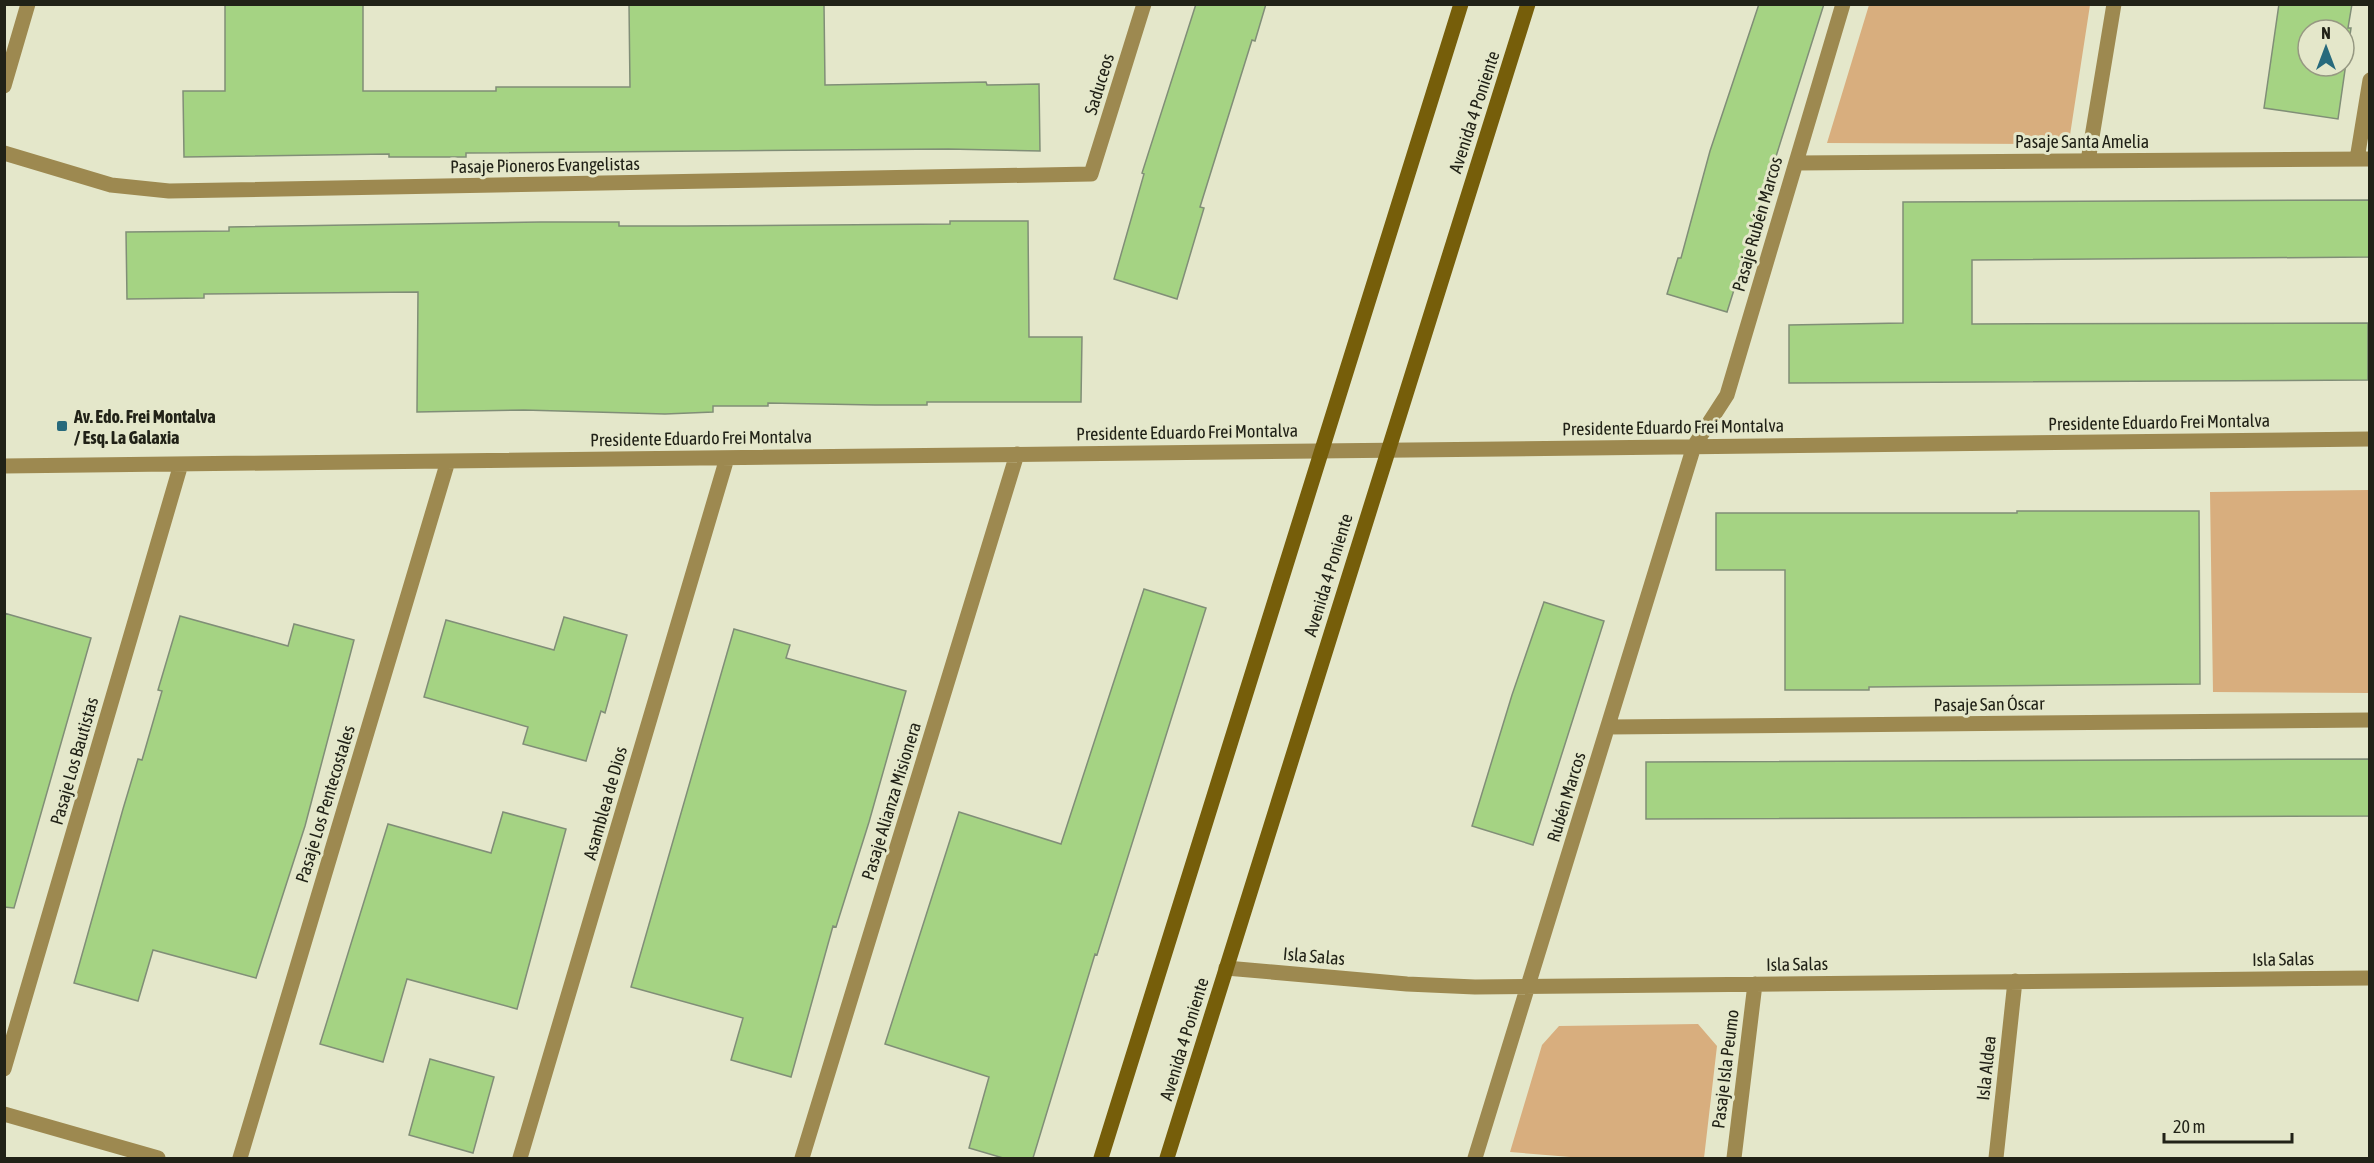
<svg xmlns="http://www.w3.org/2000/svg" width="2374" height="1163" viewBox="0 0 2374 1163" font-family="'Asap Condensed',sans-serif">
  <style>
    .green { fill: #d8ae7e }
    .building { fill: #a5d383; stroke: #808e77; stroke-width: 1.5; fill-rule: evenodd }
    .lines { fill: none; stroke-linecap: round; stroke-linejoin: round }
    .street { stroke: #9d8950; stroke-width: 15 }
    .secondary { stroke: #765e0a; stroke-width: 15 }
    .poi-dot { fill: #276a7c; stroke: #e4e7ca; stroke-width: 2 }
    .labels { text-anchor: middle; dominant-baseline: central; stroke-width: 6; stroke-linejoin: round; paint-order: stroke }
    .street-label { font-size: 18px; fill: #212217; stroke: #e4e7ca }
    .poi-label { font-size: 18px; font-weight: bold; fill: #212217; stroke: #e4e7ca; text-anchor: start }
  </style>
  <rect width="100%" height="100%" fill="#e4e7ca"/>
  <path class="green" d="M1869 5H2090L2070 135 2062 144 1827 143Z
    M2369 490V693L2213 692 2210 492Z
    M1698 1024 1717 1046 1704 1158H1583L1510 1152 1542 1045 1559 1026Z"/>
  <path class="building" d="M225 4H363V91H496V87H630L629 4H824L825 85 986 82 987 85 1039 84 1040 151 948 149 466 153V157H389V154L184 157 183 91H225Z
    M1196 4H1266L1255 41 1252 40 1200 207 1204 208 1177 299 1114 279 1144 174 1142 173Z
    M1759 4H1824L1727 312 1667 294 1678 258H1681L1710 151Z
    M2279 4H2352L2348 28H2351L2338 119 2264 108ZM2308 30H2344V66H2308Z
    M2370 200V257L1972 260V324L2368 323V380L1789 383V325L1903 323V202Z
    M950 221H1028L1029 337H1082L1081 402H927V405H875L768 403V406H713V412L665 414 524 410 417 412 418 292 204 294V298L127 299 126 232 229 231V227L541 222H619V226H686L950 224Z
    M2017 511H2199L2200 684 1869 687V690H1785V570H1716V513H2017Z
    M1144 589 1206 608 1097 955 1095 954 1033 1158H1003L969 1148 989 1077 885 1044 959 812 1061 844Z
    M1544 602 1604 621 1533 845 1472 826 1512 695Z
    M4 613 91 638 14 908 4 907Z
    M180 616 288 646 294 624 354 640 305 826 256 978 153 950 138 1001 74 983 123 809 138 759 142 760 162 691 158 690Z
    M564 617 627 635 605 713 601 711 586 761 523 744 528 727 424 697 446 620 554 650Z
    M734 629 790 645 786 658 906 691 869 822 836 927 833 926 791 1077 731 1060 743 1018 631 987Z
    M2370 759V816L1646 819V762Z
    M503 812 566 829 517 1009 407 979 383 1062 320 1044 388 824 491 853Z
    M430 1059 494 1077 473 1153 409 1135Z"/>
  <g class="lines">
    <path class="street" d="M4 86 28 4
      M4 153 111 185 169 191 1091 174 1144 4
      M2357 159 2370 80
      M2088 161 2114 4
      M1796 163 2370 159
      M4 466 2370 439
      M1608 727 2370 720
      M1226 968 1407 984 1475 987 2370 978
      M4 1069 181 464
      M4 1114 158 1158
      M240 1158 448 461
      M520 1158 727 458
      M802 1158 1017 454
      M1475 1158 1694 446 1727 395 1843 4
      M1734 1158 1755 984
      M1996 1158 2015 981"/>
    <path class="secondary" d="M1101 1158 1461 4
      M1167 1158 1528 4"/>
  </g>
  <rect class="poi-dot" x="56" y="420" width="12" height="12" rx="3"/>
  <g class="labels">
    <g class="street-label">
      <text transform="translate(1099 84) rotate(-73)">Saduceos</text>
      <text transform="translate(1474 112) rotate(-72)">Avenida 4 Poniente</text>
      <text x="2082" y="141">Pasaje Santa Amelia</text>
      <text transform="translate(545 165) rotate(-1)">Pasaje Pioneros Evangelistas</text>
      <text transform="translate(1757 224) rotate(-74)">Pasaje Rubén Marcos</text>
      <text transform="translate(2159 422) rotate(-1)">Presidente Eduardo Frei Montalva</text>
      <text transform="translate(1673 427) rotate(-1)">Presidente Eduardo Frei Montalva</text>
      <text transform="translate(1187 432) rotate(-1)">Presidente Eduardo Frei Montalva</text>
      <text transform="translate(701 438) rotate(-1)">Presidente Eduardo Frei Montalva</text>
      <text transform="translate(1328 575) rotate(-73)">Avenida 4 Poniente</text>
      <text transform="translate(1989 704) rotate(-1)">Pasaje San Óscar</text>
      <text transform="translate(74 761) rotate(-74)">Pasaje Los Bautistas</text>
      <text transform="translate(1566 797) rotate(-73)">Rubén Marcos</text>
      <text transform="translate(891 801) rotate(-73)">Pasaje Alianza Misionera</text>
      <text transform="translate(605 803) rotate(-74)">Asamblea de Dios</text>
      <text transform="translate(325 804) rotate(-73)">Pasaje Los Pentecostales</text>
      <text transform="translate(1314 956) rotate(5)">Isla Salas</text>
      <text transform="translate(2283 959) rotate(-1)">Isla Salas</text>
      <text transform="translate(1797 964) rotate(-1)">Isla Salas</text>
      <text transform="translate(1184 1039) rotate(-73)">Avenida 4 Poniente</text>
      <text transform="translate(1986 1068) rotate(-84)">Isla Aldea</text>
      <text transform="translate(1725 1069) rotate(-83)">Pasaje Isla Peumo</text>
    </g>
    <g class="poi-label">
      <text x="74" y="416">Av. Edo. Frei Montalva<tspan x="74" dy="21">/ Esq. La Galaxia</tspan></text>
    </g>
  </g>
  <rect width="2374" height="1163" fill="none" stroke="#212217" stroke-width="12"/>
  <g transform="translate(2326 48)"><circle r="28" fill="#e4e7ca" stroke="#969882" stroke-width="1.5"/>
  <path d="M0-4.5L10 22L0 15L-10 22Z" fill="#276a7c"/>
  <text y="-9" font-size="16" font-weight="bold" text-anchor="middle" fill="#212217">N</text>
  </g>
  <path d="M2164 1133v9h128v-9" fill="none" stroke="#212217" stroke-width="3"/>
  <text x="2173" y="1133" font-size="18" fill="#212217" stroke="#e4e7ca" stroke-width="4.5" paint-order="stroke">20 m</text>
</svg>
